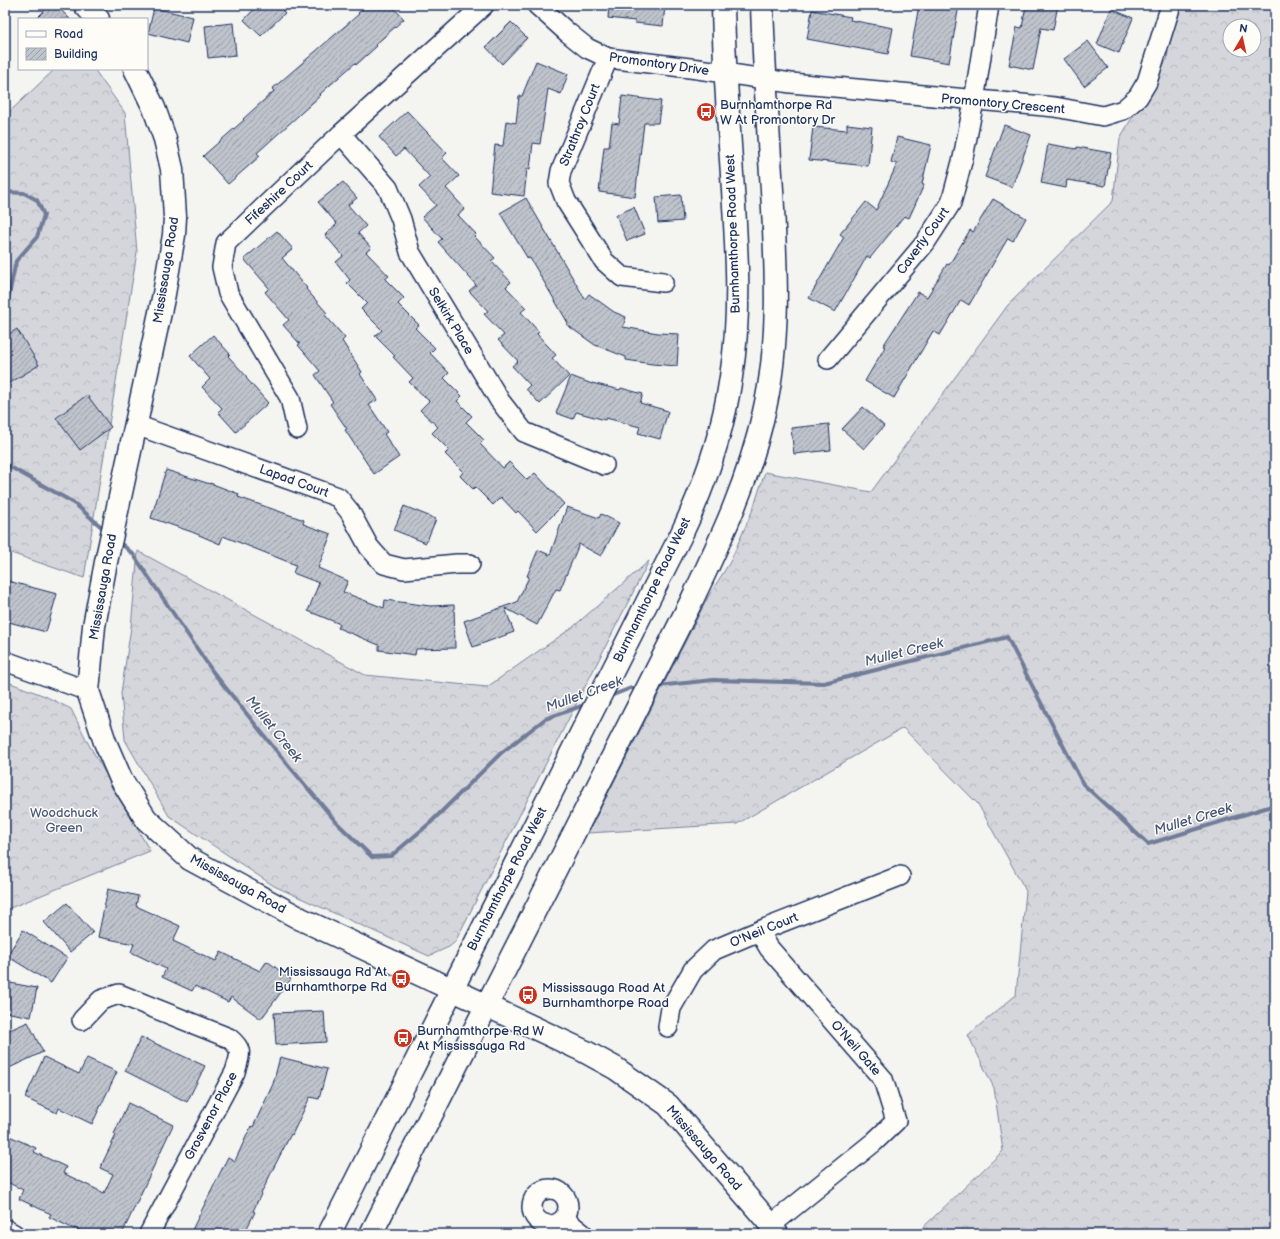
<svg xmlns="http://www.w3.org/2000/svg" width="1280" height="1239" viewBox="0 0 1280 1239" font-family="'Balsamiq Sans',sans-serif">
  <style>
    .forest { fill: url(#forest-crowns); stroke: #78829c; fill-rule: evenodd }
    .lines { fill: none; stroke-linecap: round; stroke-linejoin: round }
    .stream { stroke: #717c98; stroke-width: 4 }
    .building { fill: url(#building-hatch); stroke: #1b2f5e }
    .minor-casing { stroke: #1b2f5e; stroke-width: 22 }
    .major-casing { stroke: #1b2f5e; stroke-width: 25 }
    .minor { stroke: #fdfcf7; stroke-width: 19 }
    .major { stroke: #fdfcf7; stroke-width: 22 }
    .labels { text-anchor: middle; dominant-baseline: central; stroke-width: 3; stroke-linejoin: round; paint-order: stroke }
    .street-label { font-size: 13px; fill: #1b2f5e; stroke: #fdfcf7 }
    .poi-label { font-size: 13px; fill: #1b2f5e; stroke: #fdfcf7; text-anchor: start }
    .park-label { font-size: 13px; fill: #49597d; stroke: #fdfcf7 }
    .water-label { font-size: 14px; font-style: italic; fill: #46567b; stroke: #fdfcf7 }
  </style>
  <defs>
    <pattern id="forest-crowns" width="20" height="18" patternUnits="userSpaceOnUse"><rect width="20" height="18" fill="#d4d6db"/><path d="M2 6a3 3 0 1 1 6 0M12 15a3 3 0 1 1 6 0" fill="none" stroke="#b5b8be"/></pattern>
    <pattern id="building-hatch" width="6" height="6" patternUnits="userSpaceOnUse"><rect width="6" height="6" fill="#bfc3cc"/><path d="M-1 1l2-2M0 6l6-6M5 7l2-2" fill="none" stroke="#9a9fa9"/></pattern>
  </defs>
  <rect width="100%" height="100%" fill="#f4f4f1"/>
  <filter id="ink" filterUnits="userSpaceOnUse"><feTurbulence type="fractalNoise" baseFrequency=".025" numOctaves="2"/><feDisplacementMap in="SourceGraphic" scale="8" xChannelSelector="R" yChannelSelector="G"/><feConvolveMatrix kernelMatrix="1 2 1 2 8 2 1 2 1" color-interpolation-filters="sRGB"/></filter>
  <g filter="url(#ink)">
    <path class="forest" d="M1175 5H1275V1234H916L1003 1151 994 1088 968 1035 1016 995 1026 891 978 804 903 728 737 824 588 833 708 597 730 562 753 509 765 472 871 492 1008 305 1113 201 1120 138 1167 59ZM1230 26H1254V50H1230Z
      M55 69H94L125 113 137 252 84 578 5 551V116Z
      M138 551 365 675 487 687 573 627 649 561 455 942 449 947 429 956 274 886 169 816 125 740 121 693 131 627Z
      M5 681 45 696 71 709 88 743 150 851 5 910Z"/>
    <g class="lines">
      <path class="stream" d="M5 192 24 193 37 200 44 215 37 237 16 261 8 300 5 304
        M5 464 74 503 106 531
        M117 540 133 554 213 672 279 754 337 823 372 857 391 856 430 823 501 753 545 719 587 704
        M657 686 713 680 824 683 1007 637 1083 784 1148 844 1275 805
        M608 697 631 688H640"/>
    </g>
    <path class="building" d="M50 5H56L70 19H36Z
      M258 5H277L285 13 261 36 244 20Z
      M367 5H391L404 19 375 45 377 46 356 65 355 63 320 94 321 95 257 153 260 156 228 184 203 156 244 120 243 119 274 91 272 89 359 14 358 13Z
      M609 5H665L663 26 635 23V21L608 18Z
      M919 5H959L949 63 910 56Z
      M1026 5H1058L1053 30 1041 28 1033 70 1009 65 1017 27 1022 28Z
      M154 8 193 17 187 43 148 33Z
      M1111 9 1133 18 1119 53 1097 44Z
      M812 10 851 17 850 20 893 28 888 54 807 39Z
      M511 22 527 38 502 64 486 47Z
      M233 23 236 55 208 58 205 26Z
      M1088 41 1108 68 1084 86 1064 59Z
      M536 61 568 74 561 94 548 89 540 144 533 143 530 169H527L524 196 490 192 495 145 503 146 506 121 516 123 519 96H522Z
      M622 96 661 101 658 123H644L635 197 599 192 604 147H609L612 123 619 124Z
      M407 111 447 153 442 158 459 176 446 188 465 209 458 215 476 234 474 236 495 258 491 261 511 282 506 287 526 308 521 312 539 332 537 334 556 355 552 358 569 376 540 404 526 389 530 385 512 366 518 361 498 340 504 335 484 314 488 311 469 291 476 285 438 242 442 239 422 217 436 205 419 187 430 177 404 149 396 156 379 137Z
      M847 124 872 127 868 166 809 160 813 127 847 130Z
      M1004 125 1031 135 1012 187 985 177Z
      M897 137 931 145 922 184 924 185 909 218 904 216 870 258 867 256 835 312 809 298 844 237 840 234 866 202 876 210 897 164 891 162Z
      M1048 144 1077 149V147L1111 153 1105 186 1067 180 1066 188 1041 183Z
      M343 182 357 198 348 205 366 226 358 233 371 248 366 252 389 276 385 279 404 298 398 304 419 325 415 328 435 348 430 353 449 373 444 378 462 396 457 401 472 416 466 422 484 440 480 444 503 468 509 462 527 480 535 473 564 504 537 531 518 511 516 513 501 497 493 505 475 487 473 489 460 476 463 472 445 454 449 450 432 433 438 427 420 410 429 401 409 382 413 378 393 357 395 356 375 336 382 330 361 309 367 303 347 283 350 280 336 262 343 256 325 235 337 224 318 202Z
      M681 195 683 221 658 223 656 197Z
      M526 198 585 299 589 294 614 312 626 317 623 327 658 333 679 334 677 366 652 364 626 360V357L595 345 567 325 568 323 530 258 528 259 500 213Z
      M993 199 1026 218 1013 241 1008 238 969 305 961 300 940 335 933 331 894 398 865 381 885 347 883 346 918 292 927 297 947 264 949 265 970 230 973 232Z
      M634 207 645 234 627 241 616 215Z
      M277 231 293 249 282 258 307 288 306 289 327 313 325 315 345 338 342 341 362 372 360 374 377 400 369 405 387 432 384 434 399 457 374 474 345 430 347 429 330 404 333 402 315 375 320 371 298 345 300 344 283 325 289 320 265 292 269 288 244 259Z
      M17 329 39 365 5 386V337Z
      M213 335 230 354 228 356 247 377 246 378 268 403 236 432 218 412 222 408 202 387 210 379 190 356Z
      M571 376 592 384V383L620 390 621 388 643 394 640 403 668 411 660 439 638 433 640 427 606 418 605 420 576 412 573 419 556 413Z
      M87 395 111 427 80 450 56 418Z
      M863 407 884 426 864 449 842 429Z
      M829 424 831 450 794 454 791 428Z
      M166 470 210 484V483L239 494 238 497 304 520 303 524 331 534 318 568 348 581 343 592 384 608 385 600 430 606 454 605 455 648 416 649 415 655 379 650V645L338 628 340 624 308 611 319 583 293 573 296 565 223 536 220 544 192 532 151 518Z
      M404 506 436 519 426 543 394 530Z
      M567 507 599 518 601 514 619 523 601 556 579 544 560 590 556 589 537 625 505 608 514 632 473 647 464 621 517 602 529 577 527 576 538 550 550 555Z
      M8 581 57 594 46 632 5 621V591Z
      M108 889 138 896 136 906 180 926 173 941 216 961 221 952 260 971 267 961 291 979 261 1019 231 997 228 1002 195 986 192 991 162 977 166 969 131 952 134 944 98 937Z
      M67 903 93 933 70 952 44 922Z
      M23 930 67 958 51 983 7 956Z
      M5 982 37 988 31 1017 5 1012Z
      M324 1011 326 1042 276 1045 274 1013Z
      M28 1022 43 1052 5 1070V1032Z
      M141 1037 205 1066 187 1102 125 1071Z
      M44 1057 79 1074 87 1058 117 1072 92 1124 59 1108 57 1113 25 1098Z
      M280 1057 327 1069 319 1099 310 1097 292 1135 291 1134 272 1171 253 1211 255 1212 244 1234H190L228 1157 235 1161 251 1126 253 1127 273 1084Z
      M128 1103 173 1125 122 1234H87L74 1228V1229L49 1217 51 1214 19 1199 23 1190 5 1181V1134L36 1148 34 1152 66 1167 63 1173 104 1193 113 1174 100 1168 116 1135 114 1134Z"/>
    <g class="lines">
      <defs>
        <path id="minor" d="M537 5 567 32 587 48 608 58 698 69 791 83 1055 107 1103 116 1123 110 1138 97 1147 82 1171 5
          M608 58 561 171 559 183 566 201 604 261 622 277 663 282
          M341 134 388 188 401 219 410 252 500 401 524 432 604 465
          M828 359 925 243 951 203 963 158 974 101 989 5
          M136 425 338 497 350 512 369 547 384 564 404 569 457 564H470
          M297 429 290 398 228 293 222 267 226 243 341 134 484 5
          M5 661 88 691
          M759 931 769 948 883 1079 896 1121 874 1142 771 1225
          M82 1020 101 1000 119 994 229 1038C244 1050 240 1055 235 1072L149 1234
          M668 1027 671 1008 693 970 714 950 759 931 900 876
          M532 1207a18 18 0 1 1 36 0a18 18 0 1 1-36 0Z
          M564 1219 583 1234
          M5 1229 14 1234"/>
        <path id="major" d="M85 5 98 19
          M135 69 154 108 165 139 172 169 175 217 174 235 164 294 106 562 94 626 88 691 105 742 121 779 146 819 190 859 301 919 584 1051 615 1068 668 1105 771 1225 777 1234
          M329 1234 681 535C705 485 723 432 731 377 741 315 737 252 733 190 729 128 724 66 723 5
          M371 1234 690 604C720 541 749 481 764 412 781 339 776 264 772 190 768 128 764 67 762 5"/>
      </defs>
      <use href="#minor" class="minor-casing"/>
      <use href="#major" class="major-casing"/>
      <use href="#minor" class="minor"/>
      <use href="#major" class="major"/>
    </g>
  </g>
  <defs>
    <symbol id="bus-disc" viewBox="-11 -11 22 22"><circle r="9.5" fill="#c8321e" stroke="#fdfcf7"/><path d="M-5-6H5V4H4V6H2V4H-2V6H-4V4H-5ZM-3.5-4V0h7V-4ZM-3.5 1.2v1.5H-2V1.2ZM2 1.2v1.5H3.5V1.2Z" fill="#fff"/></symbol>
  </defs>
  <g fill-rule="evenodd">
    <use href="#bus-disc" x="695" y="101" width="22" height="22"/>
    <use href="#bus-disc" x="390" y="968" width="22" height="22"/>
    <use href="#bus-disc" x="517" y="984" width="22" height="22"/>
    <use href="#bus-disc" x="392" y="1027" width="22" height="22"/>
  </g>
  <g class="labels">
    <g class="street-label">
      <text transform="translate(659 64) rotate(8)">Promontory Drive</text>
      <text transform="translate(1003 104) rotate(5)">Promontory Crescent</text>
      <text transform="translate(580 125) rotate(-68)">Strathroy Court</text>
      <text transform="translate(279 193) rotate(-43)">Fifeshire Court</text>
      <text transform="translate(733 234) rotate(-92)">Burnhamthorpe Road West</text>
      <text transform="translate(923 241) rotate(-54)">Caverly Court</text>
      <text transform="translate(166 270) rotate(-81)">Mississauga Road</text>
      <text transform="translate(451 321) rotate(59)">Selkirk Place</text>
      <text transform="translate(294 481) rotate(20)">Lapad Court</text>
      <text transform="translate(103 587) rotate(-80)">Mississauga Road</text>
      <text transform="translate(652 590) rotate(-64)">Burnhamthorpe Road West</text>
      <text transform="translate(507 879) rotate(-63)">Burnhamthorpe Road West</text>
      <text transform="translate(238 884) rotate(29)">Mississauga Road</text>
      <text transform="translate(764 930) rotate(-22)">O'Neil Court</text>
      <text transform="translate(856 1048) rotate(49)">O'Neil Gate</text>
      <text transform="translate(211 1116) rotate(-62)">Grosvenor Place</text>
      <text transform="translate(704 1148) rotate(49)">Mississauga Road</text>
    </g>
    <g class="poi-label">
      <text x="720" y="105">Burnhamthorpe Rd<tspan x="720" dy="15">W At Promontory Dr</tspan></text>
      <text x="387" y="972" text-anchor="end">Mississauga Rd At<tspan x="387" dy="15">Burnhamthorpe Rd</tspan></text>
      <text x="542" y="988">Mississauga Road At<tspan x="542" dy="15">Burnhamthorpe Road</tspan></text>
      <text x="417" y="1031">Burnhamthorpe Rd W<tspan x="417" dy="15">At Mississauga Rd</tspan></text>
    </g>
    <g class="park-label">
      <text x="64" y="813">Woodchuck<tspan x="64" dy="15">Green</tspan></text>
    </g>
    <g class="water-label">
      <text transform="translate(904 652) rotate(-14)">Mullet Creek</text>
      <text transform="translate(584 694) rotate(-20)">Mullet Creek</text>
      <text transform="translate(274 729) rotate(51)">Mullet Creek</text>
      <text transform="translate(1193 819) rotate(-17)">Mullet Creek</text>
    </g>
  </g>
  <rect width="1280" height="1239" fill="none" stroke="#fdfcf7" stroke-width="20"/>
  <rect x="10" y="10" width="1260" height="1219" fill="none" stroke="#1b2f5e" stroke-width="1.5" filter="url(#ink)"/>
  <rect x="18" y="18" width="130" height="52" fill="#fdfcf7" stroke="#a3aaba"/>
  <rect x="26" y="31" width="20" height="6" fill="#fdfcf7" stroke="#a3aaba"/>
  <text x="54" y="38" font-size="12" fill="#1b2f5e">Road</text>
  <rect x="26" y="48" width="20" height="12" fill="url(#building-hatch)" stroke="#a3aaba"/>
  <text x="54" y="58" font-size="12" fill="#1b2f5e">Building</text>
  <g transform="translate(1242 38) rotate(9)"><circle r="19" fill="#fdfcf7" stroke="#a3aaba"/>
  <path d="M0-3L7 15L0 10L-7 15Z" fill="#c8321e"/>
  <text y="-6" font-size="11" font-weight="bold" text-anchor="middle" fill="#1b2f5e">N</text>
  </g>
</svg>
